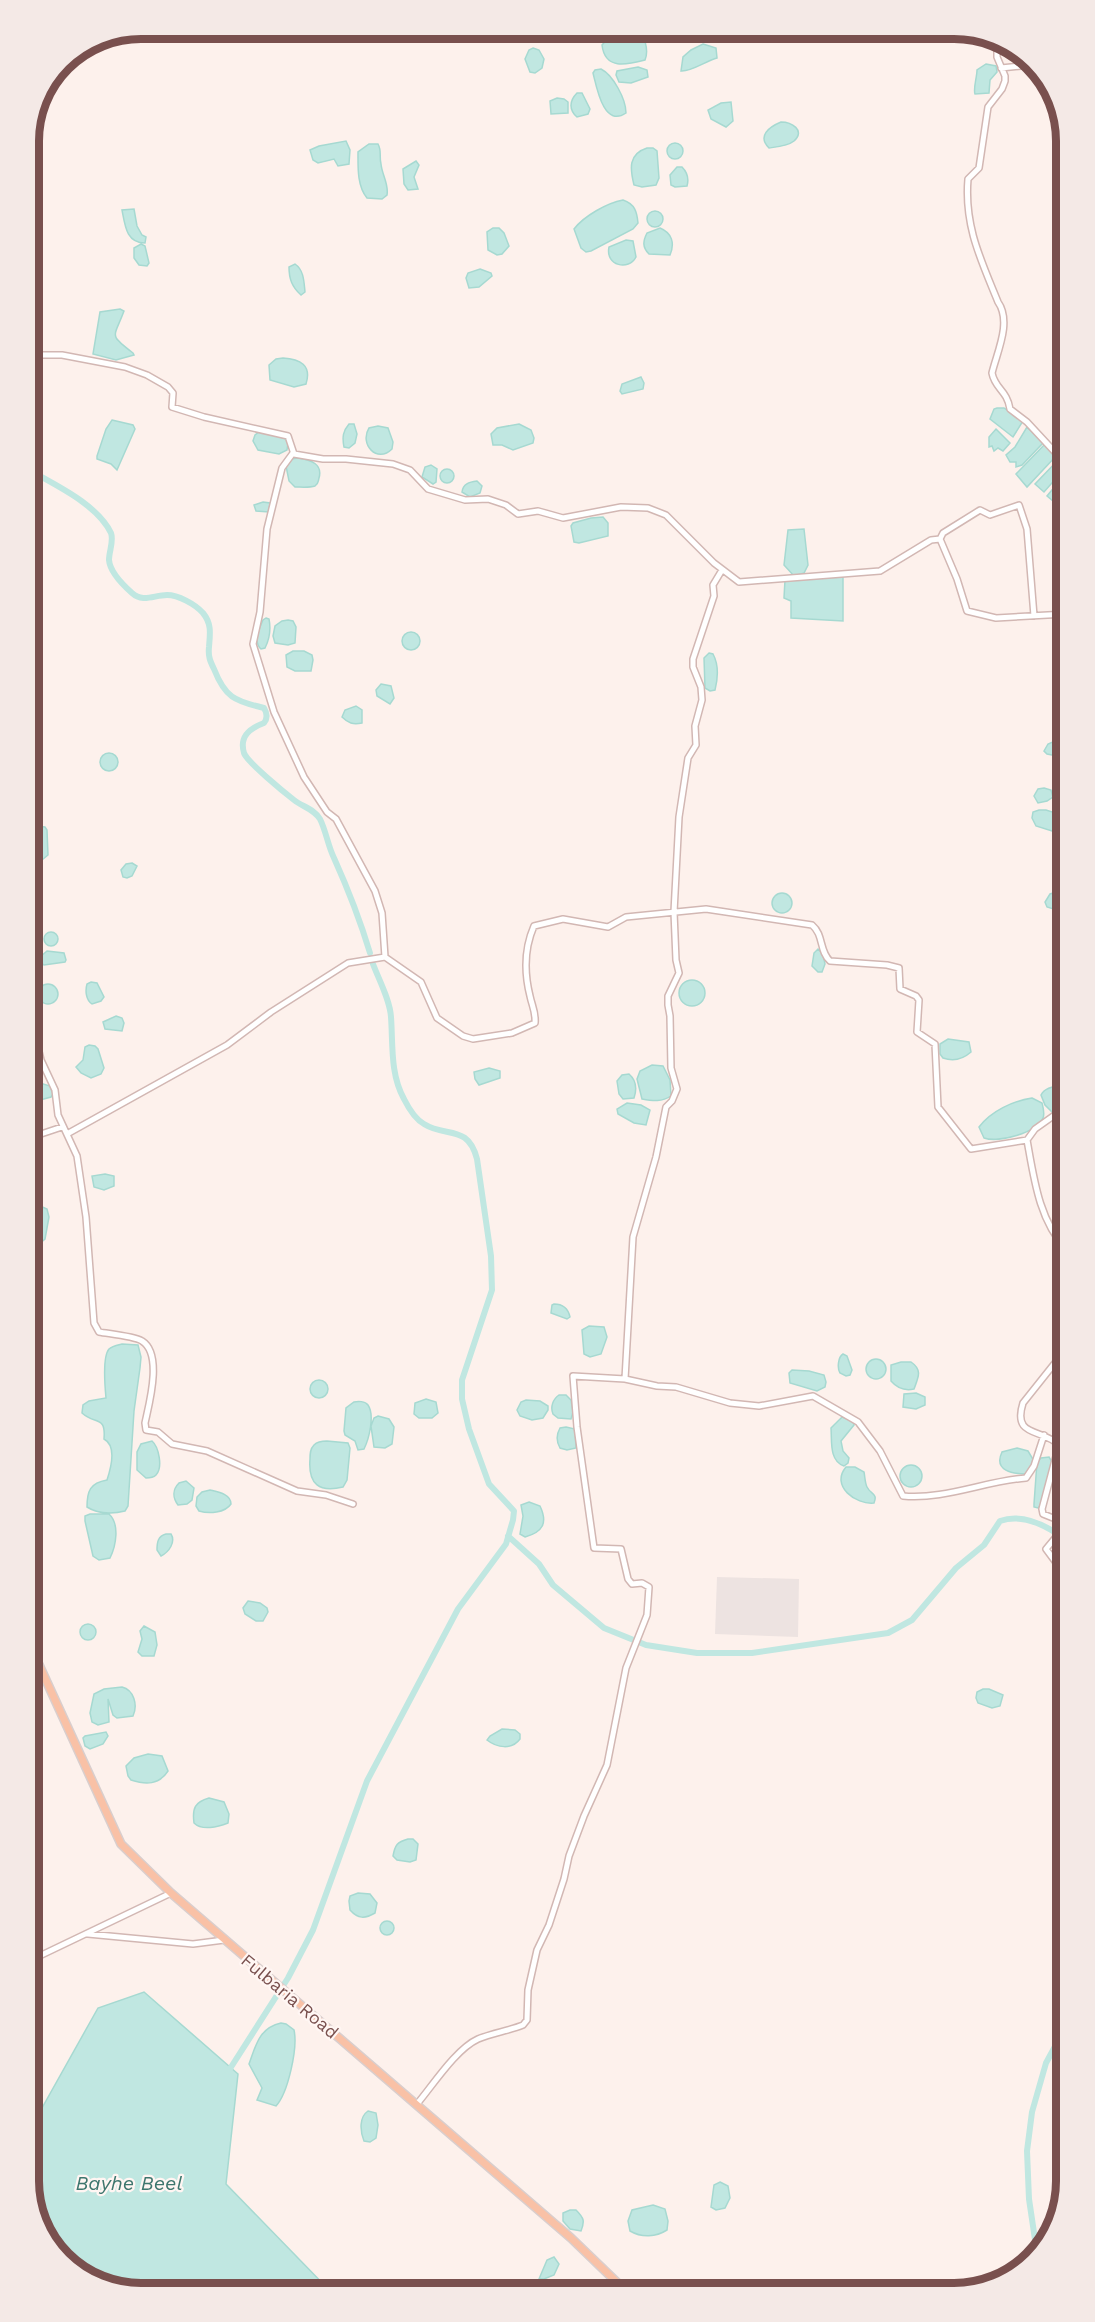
<svg xmlns="http://www.w3.org/2000/svg" width="1095" height="2322" viewBox="0 0 1095 2322" font-family="'Work Sans',sans-serif">
  <style>
    .industrial { fill: #ede3e1 }
    .water { fill: #c0e7e1; stroke: #a6d9d1; stroke-width: 1.5 }
    .lines { fill: none; stroke-linecap: round; stroke-linejoin: round }
    .canal { stroke: #c0e7e1; stroke-width: 6 }
    .minor-casing { stroke: #d2b7b3; stroke-width: 8 }
    .major-casing { stroke: #d9cecd; stroke-width: 10 }
    .minor { stroke: #fff; stroke-width: 5 }
    .major { stroke: #f9c1a6; stroke-width: 7 }
    .labels { text-anchor: middle; dominant-baseline: central; stroke-width: 4.5; stroke-linejoin: round; paint-order: stroke }
    .street-label { font-size: 18px; fill: #79504e; stroke: #fff6f3 }
    .water-label { font-size: 20px; font-style: italic; fill: #3e766e; stroke: #fff6f3 }
    .rim { fill: none; stroke: #79504e; stroke-width: 8 }
  </style>
  <rect width="100%" height="100%" fill="#fdf1ec"/>
  <path class="industrial" d="M717 1577 799 1579 798 1637 715 1634Z"/>
  <path class="water" d="M629 29H636C645 35 649 50 645 60 626 65 605 70 602 45L611 35Z
    M645 29H667L666 35 659 38 648 37Z
    M703 44 716 48 717 58C706 61 691 72 681 71L683 57 691 50Z
    M533 48 539 50 544 59 542 68 535 73 530 72 525 59 529 50Z
    M986 64 996 66 997 72 990 80 989 93 975 94C973 89 977 77 977 70Z
    M638 67 647 70 648 77 631 83 619 82 616 75 617 71Z
    M601 69C613 75 626 99 626 113 604 128 597 89 593 73L595 70Z
    M577 93H582L590 109 588 114 577 117C569 110 569 101 577 93Z
    M557 98 564 99 568 102V113L551 114 550 101Z
    M731 102 733 121 726 127 711 119 708 110 721 103Z
    M781 122C791 122 806 130 794 141 788 146 776 147 769 148 757 136 769 127 781 122Z
    M346 141 350 150 349 164 338 166 334 159 318 163 313 160 310 150 319 146Z
    M667 151a8 8 0 1 1 16 0a8 8 0 1 1-16 0Z
    M369 144H378C382 151 379 156 381 164 382 175 389 184 387 195L382 199 367 198C357 186 358 167 358 152Z
    M647 148H653L657 151 659 178 656 185 642 187 634 185C630 169 628 154 647 148Z
    M416 161 419 165 414 177 418 189 408 190 404 184 403 169Z
    M677 167H682C687 172 689 179 687 186L675 187 671 185 670 175Z
    M623 200C635 204 637 212 638 223L633 229 591 251 586 252 581 248 574 229C584 216 607 203 623 200Z
    M134 209 137 226 142 235 146 237 145 243C126 243 125 225 122 210Z
    M647 219a8 8 0 1 1 16 0a8 8 0 1 1-16 0Z
    M493 228H499L504 233 509 246 502 254 497 255 488 250 487 232Z
    M660 228C672 233 675 243 670 255L649 254C642 247 643 241 647 233Z
    M626 240 633 241 636 257C629 271 605 266 609 247Z
    M141 244 145 246 149 263 147 266 139 265 134 258V248Z
    M295 264C304 270 304 282 305 292L301 295C292 287 289 279 289 267Z
    M480 269 491 273 492 276 479 287 469 288 466 278 468 273Z
    M120 309 124 311C114 338 108 334 133 353L134 355 116 360 93 354 100 312Z
    M283 358C300 359 312 365 306 384L294 387 270 380 269 365 276 359Z
    M641 377 644 383 643 389 622 394 620 391 622 384Z
    M997 408H1004L1023 421 1013 437 990 419 994 409Z
    M112 420 133 425 135 429 117 470 111 464 97 459V456L106 429Z
    M349 424H354L357 434 355 443 349 448 344 447C342 437 343 431 349 424Z
    M519 424 531 430 534 438 533 443 513 450 502 445H493L491 434 497 428Z
    M378 426 388 428 393 442 392 449C377 464 359 444 369 428Z
    M1027 427 1043 443 1022 465 1016 467V462H1010L1006 455 1015 447Z
    M996 429 1010 443 1003 451 998 448 994 451 992 446 989 447V437Z
    M259 432H266L286 439 288 443 287 450 279 454 258 450 253 441 255 435Z
    M1045 444 1056 456 1027 487 1016 474Z
    M298 458C311 460 323 464 319 478 318 482 319 483 315 486 309 488 301 487 295 487L289 481 286 466 291 459Z
    M1059 459 1066 467 1044 492 1035 484Z
    M431 465 437 469 436 482 433 484 422 477 425 467Z
    M440 476a7 7 0 1 1 14 0a7 7 0 1 1-14 0Z
    M1066 473V512L1047 496Z
    M477 481 482 486 480 493 470 497 462 492C463 484 469 482 477 481Z
    M263 502 270 503 269 512 256 511 254 505Z
    M603 517 608 523V536L579 543 574 542 571 526 573 523 591 518Z
    M804 529 808 565 804 573 794 576 784 565 788 530Z
    M843 577V621L791 618V601L784 598 785 580Z
    M266 618 269 619C271 629 269 640 265 648L261 649C253 642 259 629 263 620Z
    M288 620 293 621 296 627 295 643 288 645 275 643 273 636 275 626 282 621Z
    M402 641a9 9 0 1 1 18 0a9 9 0 1 1-18 0Z
    M293 651H304L312 655 313 660 311 671H295L287 667 286 655Z
    M709 653 713 654C719 665 718 678 715 690L710 691 705 688 704 658Z
    M381 684 391 686 394 698 390 704 377 696 376 690Z
    M356 706 362 710V723C353 725 348 723 342 717L345 710Z
    M1055 741 1061 743 1062 753 1057 756 1047 754 1044 751 1048 744Z
    M100 762a9 9 0 1 1 18 0a9 9 0 1 1-18 0Z
    M1044 788 1051 790 1053 797 1047 801 1038 803 1034 796 1038 789Z
    M1039 810H1046L1065 816 1066 823 1065 828 1052 831 1036 826 1032 818 1033 812Z
    M36 826 45 827 47 830 48 855 42 860 39 859 31 834 32 827Z
    M132 863 137 866 132 876 127 878 123 877 121 870 126 864Z
    M1066 889V913L1047 907 1045 902 1050 894Z
    M772 903a10 10 0 1 1 20 0a10 10 0 1 1-20 0Z
    M44 939a7 7 0 1 1 14 0a7 7 0 1 1-14 0Z
    M818 949 823 954 825 964 822 972H818L812 966 814 953Z
    M47 951 64 953 66 960 65 962 44 965 40 962V957Z
    M679 993a13 13 0 1 1 26 0a13 13 0 1 1-26 0Z
    M91 982 97 983 104 997 101 1001 92 1004C86 1000 85 991 87 984Z
    M38 994a10 10 0 1 1 20 0a10 10 0 1 1-20 0Z
    M116 1016 122 1018 124 1023 122 1031 105 1029 103 1022Z
    M948 1039 969 1042 971 1052C963 1059 954 1062 943 1058L940 1054V1044Z
    M89 1045 95 1046 98 1049 104 1068 101 1074 91 1078 81 1073 76 1067 83 1060 85 1047Z
    M652 1065 663 1066 670 1080 671 1096C662 1102 653 1101 642 1099L637 1079 640 1071Z
    M489 1068 500 1071V1078L479 1085 475 1079 474 1072Z
    M629 1074C636 1080 637 1089 634 1098L623 1099 619 1094 617 1081 622 1075Z
    M40 1083 50 1086 53 1094 51 1097 29 1103V1085Z
    M1063 1086 1066 1087V1100L1052 1112 1045 1105 1041 1095C1045 1087 1055 1086 1063 1086Z
    M1032 1098 1042 1103C1043 1107 1045 1113 1043 1118 1037 1133 998 1143 984 1138L979 1127C991 1111 1013 1101 1032 1098Z
    M627 1103 641 1105 650 1110 646 1125 634 1123 618 1114 617 1109Z
    M105 1174 114 1176V1186L104 1190 94 1187 92 1176Z
    M38 1205 47 1209 49 1217 45 1239 38 1245 29 1242V1209Z
    M554 1304C563 1304 568 1308 570 1317L567 1319 551 1313 552 1305Z
    M589 1326 604 1327 607 1337 601 1354 590 1357 584 1354 582 1330Z
    M122 1344 138 1345 141 1357 140 1368 134 1411 128 1506 125 1511C113 1514 98 1514 87 1507 87 1491 90 1483 107 1480 111 1468 117 1446 104 1439 106 1415 95 1425 82 1413L83 1405 89 1401 106 1398C105 1387 102 1357 109 1349 112 1346 118 1345 122 1344Z
    M843 1354 847 1356 852 1370 850 1375 846 1376 840 1373C837 1368 838 1357 843 1354Z
    M866 1369a10 10 0 1 1 20 0a10 10 0 1 1-20 0Z
    M901 1362H911C923 1370 918 1378 914 1389 905 1391 897 1388 891 1381V1365Z
    M792 1370 809 1371 824 1375 826 1382 825 1387 817 1391 790 1383 789 1373Z
    M310 1389a9 9 0 1 1 18 0a9 9 0 1 1-18 0Z
    M916 1393 925 1397V1405L916 1409 903 1407 904 1394Z
    M559 1395H566L571 1400 573 1412 571 1419 558 1418 553 1414C550 1407 553 1399 559 1395Z
    M426 1399 436 1402 438 1413 432 1418H419L414 1414 415 1403Z
    M526 1400 540 1401 548 1406V1410L543 1418 532 1420 520 1416 517 1410 521 1402Z
    M354 1402C358 1401 365 1401 368 1405 375 1415 369 1439 364 1449L358 1450 355 1441 345 1435 344 1431 346 1408Z
    M378 1416 389 1419 394 1427 392 1444 385 1448 374 1447 371 1426 374 1418Z
    M842 1417 853 1421 854 1425 841 1441 843 1451 849 1458 848 1463 844 1466C829 1461 832 1441 831 1428Z
    M566 1427 575 1429 576 1448 567 1450 560 1448C556 1441 556 1435 560 1428Z
    M152 1441C159 1447 163 1468 156 1475 153 1478 149 1478 146 1478L137 1470V1452L141 1444Z
    M327 1441 348 1443 350 1448 347 1480 343 1487C319 1493 308 1484 310 1459 310 1454 310 1449 314 1445 317 1442 322 1441 327 1441Z
    M1017 1448 1028 1451 1034 1461 1027 1474C1013 1474 993 1471 1002 1452Z
    M1049 1457 1052 1462 1042 1504 1038 1508 1034 1507V1504L1037 1462 1041 1458Z
    M900 1476a11 11 0 1 1 22 0a11 11 0 1 1-22 0Z
    M846 1467H855L864 1472C865 1477 865 1483 867 1487 871 1495 878 1493 874 1503 856 1505 830 1486 846 1467Z
    M186 1481 194 1488 192 1500 187 1504 178 1505C172 1497 173 1489 179 1483Z
    M210 1490C218 1492 231 1494 231 1504 225 1513 209 1514 199 1511L196 1506 197 1497 202 1492Z
    M529 1502 540 1506C548 1523 543 1532 525 1537L520 1534 523 1516 521 1505Z
    M90 1514H109C120 1524 116 1546 110 1558L99 1560 93 1556 85 1521V1516Z
    M166 1534H171C176 1542 169 1552 161 1556L157 1550C157 1542 158 1536 166 1534Z
    M248 1601 260 1603 267 1608 268 1612 263 1621H256L245 1614 243 1608Z
    M80 1632a8 8 0 1 1 16 0a8 8 0 1 1-16 0Z
    M144 1626 155 1632 157 1645 154 1656H142L138 1652 142 1639 140 1631Z
    M122 1687C134 1690 138 1705 133 1716L117 1718 113 1715 108 1699 109 1722 98 1725 92 1722 90 1713 94 1694 104 1689Z
    M983 1689H989L1003 1695 1000 1706 992 1708 978 1703 976 1698 977 1692Z
    M502 1729 515 1730 520 1734V1739C512 1750 497 1748 487 1740L490 1736Z
    M106 1732 108 1736 103 1744 90 1749 85 1746 83 1738 85 1736Z
    M148 1754 162 1756 168 1771C159 1785 146 1785 131 1780L128 1776 126 1766 134 1758Z
    M209 1798 224 1802 229 1814 228 1823C218 1827 202 1831 194 1823 192 1808 195 1802 209 1798Z
    M408 1839H413L418 1844 416 1860 410 1862 397 1860 393 1856C395 1845 397 1842 408 1839Z
    M358 1893 370 1894 377 1903 375 1913C365 1919 358 1919 350 1910L349 1901 350 1896Z
    M380 1928a7 7 0 1 1 14 0a7 7 0 1 1-14 0Z
    M144 1992 238 2074 226 2184 332 2293H134L78 2274 37 2224 30 2190 42 2108 98 2008Z
    M281 2023 286 2024 294 2030C298 2048 288 2093 276 2106L257 2100 262 2088 249 2064C256 2045 259 2028 281 2023Z
    M368 2111 376 2113 378 2125 376 2138 370 2142 364 2141C360 2131 359 2117 368 2111Z
    M720 2182 728 2186 730 2198 725 2208 716 2210 711 2207 714 2185Z
    M653 2205 665 2209 668 2221 667 2230C656 2237 642 2238 630 2231L628 2221 632 2210Z
    M570 2210H576C584 2218 585 2221 581 2231L570 2229 563 2221V2213Z
    M554 2257 559 2264 554 2275 544 2279H539L547 2260Z
    M820 2280 842 2282 847 2288 846 2293H815L817 2282Z
    M886 2280 889 2293H861L868 2287Z"/>
  <g class="lines">
    <path class="canal" d="M29 470C55 485 97 504 111 533 114 541 109 551 109 560 110 572 123 585 132 593 143 603 154 595 167 595 178 595 195 604 203 613 212 624 210 634 209 647 208 656 210 661 214 669 225 697 234 701 264 708 267 713 268 718 264 723 250 728 239 736 244 753 247 762 285 793 294 800 303 807 314 809 320 819 326 831 328 846 334 858 348 889 360 920 370 953
      M508 1536 539 1564 553 1585 604 1628 646 1645 697 1653H752L888 1633 912 1620 956 1568 984 1545 1000 1521C1019 1514 1039 1522 1056 1533
      M1060 1537 1066 1545
      M226 2075 288 1978 313 1930 367 1781 458 1609 506 1544 513 1520 514 1511 489 1484 469 1429 462 1399V1380L492 1290 491 1256 477 1159C468 1124 446 1138 424 1124 415 1119 408 1107 404 1099 390 1074 393 1044 391 1017 390 1000 379 980 373 964
      M1037 2253 1029 2199 1027 2151 1032 2112 1046 2063 1066 2026"/>
    <defs>
      <path id="minor" d="M997 42V57L1005 76V81L1002 89 988 107 979 168 968 179C964 226 981 260 998 302 1012 322 997 352 992 373 995 389 1007 390 1010 409L1027 422 1066 464
        M1001 68 1021 66 1024 54
        M29 355H62L125 367 147 375 168 387 173 393 172 407 204 417 288 436 294 454 323 459H346L393 464 410 470 428 489 465 500 488 499 506 505 518 514 538 511 563 518 621 507 648 508 666 515 714 563 739 582 880 571 931 540 940 539 957 579 967 611 996 618 1066 614
        M293 453 282 468 267 529 260 612 253 644 274 712 304 777 327 812 336 819 375 891 382 913 385 957
        M940 539 943 533 980 510 990 515 1019 505 1027 529 1034 616
        M29 870 36 966 35 1035 41 1060 55 1090 58 1115 77 1156 86 1217 94 1323 99 1332C110 1334 133 1336 142 1341 163 1354 149 1404 145 1423L146 1430 158 1432 172 1444 207 1451 297 1491 326 1495 353 1504
        M67 1134 227 1045 271 1012 348 963 385 957 421 982 437 1018 463 1036 473 1039 512 1033 535 1023C536 1012 532 1006 530 996 524 972 524 949 534 926L563 919 608 927 626 917 706 909 812 925C824 935 819 951 830 961L887 965 899 968 900 989 916 996 919 1000 917 1032 935 1044 938 1107 971 1149 1027 1140
        M29 1138 62 1127
        M1066 1249C1039 1220 1034 1179 1027 1140L1035 1129 1066 1107
        M1066 1343 1064 1332 1066 1329
        M625 1379 633 1237 656 1157 666 1107 672 1101 677 1089 671 1068 670 1016 668 1005V996L679 973 676 960 674 912 679 817 688 758 696 745 695 726 702 700 701 687 693 667V659L714 596 713 585 722 570
        M1066 1576 1046 1549 1065 1526 1063 1522 1043 1514 1042 1509 1059 1445C1042 1428 1012 1438 1023 1403L1066 1349
        M88 1934 193 1944 224 1940
        M29 1961 171 1893
        M417 2104C433 2085 456 2049 478 2039 492 2033 508 2031 523 2025L527 2020 528 1990 537 1950 549 1925 564 1879 569 1856 584 1816 607 1765 626 1668 647 1615 649 1587 642 1583 632 1584 628 1579 621 1549 594 1548 577 1427 573 1376 625 1379 657 1386 676 1387 730 1403 759 1406 813 1396 858 1422 880 1451 903 1496C944 1500 985 1481 1026 1478L1034 1466 1044 1435"/>
      <path id="major" d="M29 1643 121 1844 171 1893 571 2238 628 2293"/>
    </defs>
    <use href="#minor" class="minor-casing"/>
    <use href="#major" class="major-casing"/>
    <use href="#minor" class="minor"/>
    <use href="#major" class="major"/>
  </g>
  <g class="labels">
    <g class="street-label">
      <text transform="translate(290 1996) rotate(40)">Fulbaria Road</text>
    </g>
    <g class="water-label">
      <text x="129" y="2183">Bayhe Beel</text>
    </g>
  </g>
  <path d="M0 0H1095V2322H0ZM141 39H954A102 102 0 0 1 1056 141V2181A102 102 0 0 1 954 2283H141A102 102 0 0 1 39 2181V141A102 102 0 0 1 141 39Z" fill="#f4e9e6" fill-rule="evenodd"/>
  <path class="rim" d="M141 39H954A102 102 0 0 1 1056 141V2181A102 102 0 0 1 954 2283H141A102 102 0 0 1 39 2181V141A102 102 0 0 1 141 39Z"/>
</svg>
